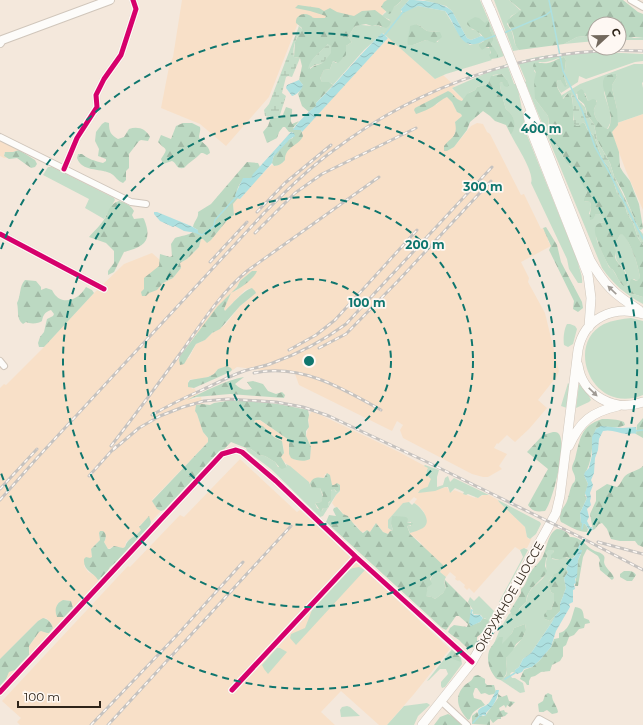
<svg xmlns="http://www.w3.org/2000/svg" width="643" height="725" viewBox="0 0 643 725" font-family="Montserrat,sans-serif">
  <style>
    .built { fill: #f8e0c8; fill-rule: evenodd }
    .green { fill: #c5dec9; fill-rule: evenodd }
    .forest { fill: url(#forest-firs); fill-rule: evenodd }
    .wetland { fill: url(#wetland-marsh) }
    .water { fill: url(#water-waves) }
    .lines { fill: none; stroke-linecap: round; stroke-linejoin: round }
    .stream { stroke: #ade0e0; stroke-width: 1.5 }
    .street-casing { stroke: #d0c6bb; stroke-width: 8 }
    .secondary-casing { stroke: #d0c6bb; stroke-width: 10 }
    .primary-casing { stroke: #d0c6bb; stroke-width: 10 }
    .street { stroke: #fdfcfa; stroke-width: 6 }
    .secondary { stroke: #fdfcfa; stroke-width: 8 }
    .primary { stroke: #fdfcfa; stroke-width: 9 }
    .rail-casing { stroke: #c5c2bf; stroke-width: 3 }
    .rail { stroke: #fef8f3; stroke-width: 1.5; stroke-dasharray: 4.5; stroke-linecap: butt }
    .primary-bridge-casing { stroke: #d0c6bb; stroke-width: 10; stroke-linecap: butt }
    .primary-bridge { stroke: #fdfcfa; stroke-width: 9 }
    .cycleway-casing { stroke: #fef8f3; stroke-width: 8 }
    .cycleway { stroke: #d6006c; stroke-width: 5 }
    .oneway { fill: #a09b95 }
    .ring { fill: none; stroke: #0f766e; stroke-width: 2; stroke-dasharray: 7 5 }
    .labels { text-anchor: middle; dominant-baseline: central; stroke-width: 3.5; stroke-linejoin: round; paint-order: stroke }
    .street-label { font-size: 12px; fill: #2e2419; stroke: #fef8f3 }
    .centre { fill: #0f766e; stroke: #fef8f3; stroke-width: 2 }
    .ring-label { font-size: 12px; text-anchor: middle; font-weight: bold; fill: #0f766e; stroke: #fef8f3; stroke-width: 3.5; stroke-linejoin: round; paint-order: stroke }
  </style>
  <defs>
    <pattern id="forest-firs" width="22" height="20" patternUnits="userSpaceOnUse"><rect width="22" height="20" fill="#bcd9c2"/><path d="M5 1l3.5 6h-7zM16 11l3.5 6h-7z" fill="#a2baa6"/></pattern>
    <pattern id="wetland-marsh" width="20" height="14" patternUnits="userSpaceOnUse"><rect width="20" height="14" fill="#c5dec9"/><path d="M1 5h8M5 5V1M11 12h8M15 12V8" fill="none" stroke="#aabeac"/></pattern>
    <pattern id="water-waves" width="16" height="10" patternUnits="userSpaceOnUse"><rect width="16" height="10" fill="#ade0e0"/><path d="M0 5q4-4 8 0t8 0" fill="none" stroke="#95c0c0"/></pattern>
  </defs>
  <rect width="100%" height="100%" fill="#f4e8dc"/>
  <path class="built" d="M182 0H397L379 18H300L269 97 226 146 200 124 161 108 169 67 173 57Z
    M383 32 435 79 443 75 455 86 452 89 464 100 462 101 457 100 448 91 436 98V105L442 99 447 97 449 98 452 102 457 112 461 114 462 116 455 122 457 128 447 151 454 147 471 126 477 123 483 124 487 132 490 134 521 195 524 194 541 229 543 228 549 240 548 241 551 246 521 262 529 278 528 282 545 313 559 371 557 376 538 400 547 408 529 429 515 442 507 435 498 444 497 443 494 448 507 454 499 466 502 469 488 477H483L472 474 403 438 400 430 403 425 397 421 392 431 299 385 295 374 237 367 230 372 232 370 225 367 218 369 214 374 208 377 195 380 191 379 188 381 192 389 194 388 198 394 189 400 201 397 203 405 195 409V411L197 414 203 432 208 438V442L152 500 157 509 161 511 151 522 149 517 139 526 141 531 139 532 126 542 125 547 123 548 114 546 108 549 104 542 106 538 100 531 99 533 100 540 91 549 92 557 84 566 88 572 96 576 98 580H100L0 687 3 681 6 678 9 672 15 670 30 653 29 646 39 632 41 631 47 633 51 623 46 618 38 621 0 659V388L4 384 6 385 42 349 94 293 124 264 152 253 160 260 157 289 163 283 173 278 181 268 180 263 187 259 199 247 200 241 201 239 211 240 229 218 234 215 233 204 238 198 240 199 242 197 251 185 267 169 272 165 274 166 278 165 284 162 285 155 290 147 297 143 303 136 302 132 304 129 388 38 382 33ZM252 271 253 276 236 291H234L240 281ZM251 288 256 293 240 306 225 325 212 333 205 340 196 344 189 358 179 360 180 356 194 337 230 294 224 309 225 311 245 290ZM67 600 71 602 73 608 64 617 56 609 58 603Z
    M643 114V210L626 171 609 126Z
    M0 140 19 150 13 152 4 153V156L7 158H4L0 156Z
    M312 411 399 452 436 472 435 490 447 487 449 491 452 492 454 490 475 498V497L478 498 483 495H489L498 500 499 502 525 527 527 537 529 539 532 538 527 548H525L520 550 515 547 474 593 469 588 467 590 464 587 465 585 459 580 458 581 455 579 456 577 450 572 446 577 440 572 441 570 420 542 410 534V533L424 527 426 520 424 512 419 506 414 503 417 499 414 497 405 506 388 528 391 530 388 534 383 532 377 524H375L370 532 366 531 361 532 356 525 349 520 348 516 343 514 339 508 335 507 332 503 336 495 340 492V487L336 485H332L329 474H325L324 478 320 477 311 481 310 483 283 461 281 457 284 453 283 445 280 439 274 437 263 426 256 425 254 421 258 419 289 440V454L295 460H308L310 459 311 447 306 436 309 424 308 417Z
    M240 459 297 512 300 510 450 649 414 694 387 725H379L341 691 321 712 335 725H20L17 722 21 718 2 701 128 566 130 567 180 515 184 517Z"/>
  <path class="green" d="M402 0H409L401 9V12L418 6 445 11 462 39 470 45 483 41 479 44 485 48H490L491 59 492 60 446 74 435 79 383 33 364 50 333 85 331 83 322 82 320 78 324 70 330 69 333 61 336 63 344 57 346 46 352 42 348 37 355 26C364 23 370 28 378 25L381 27 390 20 382 16C388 9 397 7 402 0ZM417 24 427 31 440 32 438 42 426 40 413 45 408 43 411 32 410 28Z
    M423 0H480L504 56 498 58V54L492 47 491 43 494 39 491 33 489 26 485 23 471 29 478 31 481 36 471 40 467 38 452 11 446 6Z
    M494 0H509L521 11 511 16 507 24 512 32 515 44 519 50 513 51Z
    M619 33 634 38 643 37V40H619Z
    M595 35V41L564 44 577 37Z
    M600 52 643 54V61L635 62 586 79 579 76 578 82 561 93C558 88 555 86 558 80H560L565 86 567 85 564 78 566 60 564 57C554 58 551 63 539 62L534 71 536 73 535 99 548 116V127L552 140 556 143 564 159 568 163 570 167 578 172 579 174 587 192 584 201 590 202 591 207 589 214 594 216 596 214H599L605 219V222L600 223 596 236 597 241 609 267 613 270 621 284 627 281C626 277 627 274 625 271 623 267 616 262 616 258 615 253 616 251 614 246L620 235 622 233C631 242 638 265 640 277L639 280 637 281 634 279 630 282 628 286 633 294 643 297V304C626 295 613 284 602 268L525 82 526 81 518 62C545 53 572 53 600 52Z
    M507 64 514 84H516L518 89 527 135 578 262C579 269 583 276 582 283H578L569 269 567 259 531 183C535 173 516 145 511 135 516 126 515 115 506 109 505 106 499 85 500 83L502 82 504 84 507 80 502 74 493 75 488 84 477 87 475 90 469 93 464 100 452 88Z
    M634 64H643V82L642 83 643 88V114L617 123V109L612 88V85L617 77 616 74 604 92C606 104 616 118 607 129 601 127 593 117 594 109 595 107 596 105 597 102L596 100 588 101 585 93 576 94 577 97 574 95 572 96 570 93H568L562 99V95L580 84Z
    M48 167H52L114 198 115 200 104 219 85 208 89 199 43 175Z
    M631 318 643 321V395C592 416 564 344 604 324 613 320 622 319 631 318Z
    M567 324H570L575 326 577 329 573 344 568 347 564 345C563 339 564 329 567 324Z
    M568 383 569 384 567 408 561 406Z
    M579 384 589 396 591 400 589 402 576 408Z
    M246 448 251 449 259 455 265 456 275 462 278 467H287L286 464 290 466 309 482 311 487 320 488 323 497 321 502 315 503 317 508 322 511 323 508 325 509 329 507 328 503 330 502 331 491 332 489H334L336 492 340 490V491L336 495 323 516 320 517 271 469 247 451Z
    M425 465 439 470 437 477V487L443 485 445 478 448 476 450 482 454 478 456 479 489 495H482L478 498 468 494 466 495 463 494 464 492 455 488 450 493 448 487H445L435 491 418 493 420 490C432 484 425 491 431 479 428 476 425 473 428 468L424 466Z
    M498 500 540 522 541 524 536 534 530 539 527 537 525 527 499 502Z
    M409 502 412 505 414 503C421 507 433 521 423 528 419 530 414 532 410 533L407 526H411V522L407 523 402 518 396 516 391 524 393 530H391L388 528V520L403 503Z
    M524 548 528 550 500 602H499L523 557 520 550Z
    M547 550H553L554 552 552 559 560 560 565 557 570 559 566 569C557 571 552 575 548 583L551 592 554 594V601L551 610 546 611 545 619 550 621 555 616 554 619 531 653 523 659 519 667 515 670 516 673 512 672 510 674 512 678H515L523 683 525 692 520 693 499 679C511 678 506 666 506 658 512 647 529 638 525 624L514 628 512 633 503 644H502L499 638 493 646 500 629 509 614 511 613 512 616C516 612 522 607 526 602 527 600 527 595 530 591 534 585 542 581 545 575 548 569 544 562 548 556L546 553Z
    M359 567 365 570 296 645 290 638 291 634 305 628 312 610 349 570 353 568Z
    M440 572 446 577 444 581 446 589 443 593 435 599 432 597 426 596V593L433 573Z
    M479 596 494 611 489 623 485 618H483L481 615 473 614V610L468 602 470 597 474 601Z
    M277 648H280L287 652 268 674 264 669 262 665Z
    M452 649 461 657 462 664 445 687 442 688 441 686V682L448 674 446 669H440L429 680 427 681Z
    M427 703 430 705 418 716 414 725H387L404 706Z
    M347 706 350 707 360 716 341 717 340 710 342 707Z"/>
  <path class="forest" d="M387 0H402L398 4 394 7 391 13 389 14 381 7 384 2Z
    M509 0H623L638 12 643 14V37H629L619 33V24H595V35L577 37 564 44 519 50C514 45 515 40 513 34 512 29 508 26 507 21L512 16 521 10Z
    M298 5 319 8 324 11 330 8 337 12 354 16 362 11 375 10 391 22 389 26 386 28 378 25 372 26 366 24 355 26 348 37 352 42 346 46V55L338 63 333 61 330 69 324 70 320 78 322 82H329L333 85 316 103V106L309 112 302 106 298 94 303 85 299 80 302 66 300 58 294 57 295 42 302 28 296 23C295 16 303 12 309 15 314 17 310 17 315 18 318 18 322 18 325 18L326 16 310 11 295 8ZM328 44C328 51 328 59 322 63 319 65 314 65 310 69 310 57 322 52 328 44Z
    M475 17 479 18 485 23 487 21 489 22 490 30 494 39 491 44 498 54V58L491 59 489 55 491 53 489 47 485 48 482 50 479 46V44L484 41C483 31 472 31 467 24L468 21Z
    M417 24 427 31 440 32 442 37 435 43 426 40 413 45H408C406 39 410 33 410 26Z
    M564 57 566 60 564 77 567 86 565 87 560 80H558C554 88 561 91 563 99L568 93H571L574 111 573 120 580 124 583 122 585 124 587 129 594 136 603 161 609 167 617 193 624 202 627 213 633 223 638 238 643 245V297L630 293 627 289 631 279 637 281 639 279 640 277C638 265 631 242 622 234L620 235 614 246 616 251 615 257 616 260 625 272 627 284 624 286C618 282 617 275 613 270 612 269 610 268 609 266 605 260 593 234 595 228 596 223 601 223 605 222V219L599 214H596L593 219 590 220C589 214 592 208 590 202L584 201V199L587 192 581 182 578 172C564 164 564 157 557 145 555 141 551 140 549 135 548 128 549 122 548 116L535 99 534 81 536 73 533 66 534 63C539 62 543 64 548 63 554 62 558 58 564 57Z
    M502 74 507 80 509 85 507 87 504 86 502 82 500 83C499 85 505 106 506 109 515 115 517 126 511 135L506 125 495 121 490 116 483 111 470 122 467 130 454 147 447 151H444V146C452 136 458 137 455 122L462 116 461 114 457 112 452 102 447 97C442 99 439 102 435 105 430 109 422 112 416 114L414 110 415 108 448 91C454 93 455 100 462 101L467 94 475 90 477 87 488 84 491 76Z
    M613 74H616L617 77 612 85V88L617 109 618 125 612 132 619 152 620 167 623 172 630 181 639 204 643 228 641 230 639 229 623 192 614 176 610 163 597 140 594 124 587 115 586 109 584 104 578 99 577 92 581 89 583 90 588 101 593 99 596 100 597 103C596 105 595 107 594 109 593 117 601 127 608 129L610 125 611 117 603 86V81L605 76Z
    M286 107 292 109C293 114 289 119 292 124L299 121 293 128 298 130H301L303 136C299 146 285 146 285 160 283 163 278 166 274 166L272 163C273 153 284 140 293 138V132H289L285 127H283L279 132 277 138 267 143 263 132 268 126 271 117 279 118 282 117Z
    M105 122 109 123C109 132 111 135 118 139L124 137 129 129C138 126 146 129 150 137L148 141 141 140 139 141 129 154V168L126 171V180L123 183C117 181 116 176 110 173 99 168 82 172 77 158L78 154H82C88 159 95 161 103 163L106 161V159L98 156 99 149 95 141 96 132 102 124Z
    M183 123H192L200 127C201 131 199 134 199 137 200 143 209 144 210 153L207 155 203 153H201C196 159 189 162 184 168 175 169 178 164 172 161L163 164 161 159C169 147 166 151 158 142L161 135 171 139 176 126Z
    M19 150 35 160 37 164 35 167 31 168 17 158 9 159 4 156 5 152H13Z
    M247 162 258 163 260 167 251 178C241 178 236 188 236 198H238L233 204 234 215 229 218 211 240 207 243 203 239H201L199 247 187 259 180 263 181 268 173 278 163 283 157 290 149 293 146 296H142L141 292 144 289V278L159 266 160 254 170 257 172 256 171 244 175 238C180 236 189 235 193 232L197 233 198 230 193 227C194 221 199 218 198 212L211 204Z
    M119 201C125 203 131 205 134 211L132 215 134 219 143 218 144 219C153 241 144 247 124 252L114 272 108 275V271L114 263V251L106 243 89 237C94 231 101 225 105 218 109 211 109 204 119 201Z
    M546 227 557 245 561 262 582 302 583 308 578 312 573 309 574 301 549 250 551 246 543 228Z
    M252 271H257C254 279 240 289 231 293L224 309 225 311C231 305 244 290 252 288L255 291 256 293 240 306 220 329 212 333 205 340 196 344 184 364 180 365 179 360 180 356 217 307 237 287 240 281Z
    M25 280 36 281 41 287V290L46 288 52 290C60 307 78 301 86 287L92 290 94 293 44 347H39L38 343 40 337 44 332 47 319 53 316 54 314 51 310C45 312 43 315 42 321 39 324 29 324 26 322L23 324C16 319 19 311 17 303 21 296 19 286 25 280Z
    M227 366 231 368 232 370 230 372 194 388 188 387V383L190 380 208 377 214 374 218 369Z
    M244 377 235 384C240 389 245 391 252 389L247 382 253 381 263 384 268 391 276 394 282 392 285 395 284 398 230 394 196 397 187 400C203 392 226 380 244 377Z
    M233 400 278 404 308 410 309 415 308 420 309 427 306 431V436L311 447 310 459C305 462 297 461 291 458L289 454V440L260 420H256L254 421 256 424 263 426 274 437 282 441 284 453 281 457 287 467 282 469 280 468 275 462 265 456 259 455 251 449 246 448 231 442 167 509 161 511 157 509 152 501 208 442V438L203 432 197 414 195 411 196 405 202 404 210 405 214 403Z
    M643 418V438L636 434 637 425Z
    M602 419C610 419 617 419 624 422L625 425C616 430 605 424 596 429 590 445 594 460 584 475L588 484 585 496 587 498 580 513 581 523 585 524 588 529 587 532C578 532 569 526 561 522 558 515 561 511 565 505 569 499 569 491 572 485 574 481 574 484 575 480 576 475 572 472 572 468 572 465 574 462 575 459 580 440 580 426 602 419Z
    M553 432C556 432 557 432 559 434 567 444 553 501 545 511 537 512 533 512 528 505L548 469 527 452 543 435Z
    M643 466V547L638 545 635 541H620L611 539 607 529 602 523 599 524 595 529 593 530 590 514 596 501V491L607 484 617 487C621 484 622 479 625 476 631 471 638 471 643 466Z
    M327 473 330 475 332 485H334L337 483 340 485V490L337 492 334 489 331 490V500L328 503 329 507 325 509 323 508 321 512 315 503 321 502 323 495 320 488H312L310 484C312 477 318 477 324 478Z
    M337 507 343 514 348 516C349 519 360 531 363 533L367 530 370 532 376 523 383 532 388 534 390 531 393 530 391 524 392 517C396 515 402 517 406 517L408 519 407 523H413L412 525 407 526 410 534 443 565 440 572 433 573 430 579 432 584 428 587 426 596 432 597 435 599 443 593 446 588 444 579 470 605C472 612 469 618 472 625L480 622 483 618 488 620C490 629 482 632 477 637V644C470 653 465 646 459 640 455 637 451 635 448 632L450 628 454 625 467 627 468 624 459 616H456L447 629 446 630 442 628 326 522 329 515 336 516 333 510 334 508Z
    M149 516 151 522 149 528 118 561 110 567 104 578 98 580C93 572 83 571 84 559L86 557 90 558 92 557 91 549 100 540 99 533 100 531H103C107 534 106 538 104 542L108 549H110L114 546 123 548 125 547C128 537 135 538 141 530L139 527Z
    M557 529C562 529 568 532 570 537 580 536 586 546 593 550 596 552 600 552 602 554 606 557 604 559 604 562 605 569 613 572 614 578L612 580 600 570 599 563 600 560 598 556 587 549 583 557 578 586H575L578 560 581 554 580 550 572 559 566 557 560 560 551 558V555L554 552 553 550H548L546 553 548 556 546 559 545 566 547 571 545 575 531 589 527 596 526 602 519 609 518 614 512 616 510 611 521 593V589C527 585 527 576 532 570 535 566 541 561 543 556 547 548 548 533 557 529Z
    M561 567 565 568 568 572 564 578 566 588 560 604V611L550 621 545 619 544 615 547 610H551L554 601V594L551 592 548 583 554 574 558 572Z
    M624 571C629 571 633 570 636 575L632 581H627L620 577V574Z
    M63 600 71 601 73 608 64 617H57C54 610 56 603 63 600Z
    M575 607C583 608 583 611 584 618L589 620 590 623 585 624 584 628 579 629 574 635 569 637 566 645 563 647V656L560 661 552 665 550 671 541 672 535 676 531 677 529 681V685H527L525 682 520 679 524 670 532 667 539 661 551 647 554 639 559 638V633C570 631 572 616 575 607Z
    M43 618C48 619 52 623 53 628L49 633H47L41 631 39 632 29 646V655L21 663 15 670 9 672 6 679 0 686V659L38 621Z
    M525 624 526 630 522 639 516 644 513 650 506 658C506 666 510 674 501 680L497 679C490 672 486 661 489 651 491 646 496 641 499 637H503L502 644 512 633 514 628Z
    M452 651C457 653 461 657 461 662L450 658V653Z
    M478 675 485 679V683L487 685H494L496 692 494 694 489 695 485 693 481 694 477 688H475L473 694 474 698 481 700 485 705C479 708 472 711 470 719L468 720C458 709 453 697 465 685 470 681 471 682 474 676Z
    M548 693 552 695C552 702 557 705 558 712L557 713 552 714 547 710 543 712H539L538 704 543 701 545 695Z
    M498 694 502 697 507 695 509 701 515 702 510 707 507 705 506 708 504 705 499 708 500 711 504 710 505 712 508 713 505 716 501 717V719H498L493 723 490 719V725L472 724V716L477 712 479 716H485L498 698Z
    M448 714 454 717 463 725H434L440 717Z"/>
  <path class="wetland" d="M299 26 303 30C296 35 292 48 294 57L300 58 292 77 288 76 286 77 282 93 286 96 279 118 265 116 264 110 269 104Z
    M328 44 331 46V53L323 63 315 65 308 69C310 58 321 52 328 44Z
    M574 95 579 101 585 107 587 115 594 124 597 140 610 163 614 176 635 219 639 229 643 234V245L638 238 633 223 627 213 624 202 617 193 609 167 603 161 594 136 587 129 585 124 583 122 579 126H576L574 124 572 96Z"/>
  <path class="water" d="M409 0C421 0 443 2 452 11L467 38 471 40 481 36 484 37 485 40C459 55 458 26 445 11L418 6 403 13 401 10V9Z
    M382 33 388 38 302 132 301 130H293C295 125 310 110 316 106V103C339 81 359 55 382 33Z
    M299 80 303 85C302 90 296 95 292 96L286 88 287 85Z
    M291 132 294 133 295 136 285 142 274 154 272 163 240 199 236 198 235 195 243 178H251L253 174Z
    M157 212 191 226 198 230V232L197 233 184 231 175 226 173 227 160 221 154 214V212Z
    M601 426 622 428 636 427V434C633 433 630 434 626 434 619 433 611 429 603 431L599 439 598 450 595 458 594 473 591 480 593 485 590 493 591 497 590 501 591 505 587 509 589 517 587 521 590 527H592L593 530 590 531 585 524 581 523 580 513 587 498 585 493 588 484 584 475 585 472 589 468 592 455V437L596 429Z
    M580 550H582V551L578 560 577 577 575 579 576 583 574 584 575 589 573 590V602L569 604 570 607 556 631 551 647 539 661 532 667 524 669 522 672 517 674 515 672V670L519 667 523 659 531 653 552 622 555 616 560 611V604L566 588 564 578 568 572 566 569 570 559C574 559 577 554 580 550Z
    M471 609 473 610 472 613 474 615H480L483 618 480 622 471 626 469 623Z
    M496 690H499C497 699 494 706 486 713V716L483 715 480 717C474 708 483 708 488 704 491 701 495 693 496 690Z"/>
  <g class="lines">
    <path class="stream" d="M549 0 563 71 582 110 595 147 610 174 643 239
      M504 33 546 15 551 11
      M384 36 403 12
      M483 40 497 35
      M273 156 288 140
      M195 232 202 235 214 226 215 220 237 196
      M635 431 643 430
      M582 529 583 523
      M576 556 580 545
      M505 679 515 673
      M473 723 480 715"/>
    <defs>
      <path id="street" d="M631 0 643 7
        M0 137 131 202 146 204
        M64 169 77 138 97 107 96 95 104 79 121 55 136 9 133 0
        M0 234 104 289
        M0 361 4 366
        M232 690 356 557
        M0 692 222 454 236 450 242 452 276 481 356 557 472 662
        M441 701 467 725
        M535 725 539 719 550 725"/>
      <path id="secondary" d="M0 43 2 40 110 0"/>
      <path id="primary" d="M486 0 491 11
        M521 85 590 260C605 286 614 294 639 310
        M528 115 531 130 588 275 591 298 589 327
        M578 365C582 395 615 413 643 402
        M569 446C580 421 592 412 618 406
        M422 725 472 662 502 610 556 513 560 496 578 350C584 318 613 305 643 314"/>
    </defs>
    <use href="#street" class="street-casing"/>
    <use href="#secondary" class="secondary-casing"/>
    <use href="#primary" class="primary-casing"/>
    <use href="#street" class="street"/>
    <use href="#secondary" class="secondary"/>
    <use href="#primary" class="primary"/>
    <defs>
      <path id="rail" d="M257 212 285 183 331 145
        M255 233 295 193 322 174 416 128
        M210 262 247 222
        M319 348 346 334 398 281 491 181
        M289 350 316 335 335 320 417 230
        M254 373C300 363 342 388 381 410
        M152 415C169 405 186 397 204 389 217 383 230 376 244 371 252 368 262 367 270 364 298 354 323 341 346 324L492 167
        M111 446C135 415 159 383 182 351 203 321 219 295 247 271L379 177
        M113 450 139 428 160 416 183 407 204 401 228 399 276 402 303 407 329 416 427 462 580 537 643 570
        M89 476 116 446
        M0 489 37 449
        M0 500 38 457 264 213C286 191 308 169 334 150 420 85 534 45 643 51
        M598 542 643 554
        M91 725 179 633 243 562
        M108 725 291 526"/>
    </defs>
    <use href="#rail" class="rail-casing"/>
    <use href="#rail" class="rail"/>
    <defs>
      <path id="primary-bridge" d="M491 11 521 85"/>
    </defs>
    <use href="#primary-bridge" class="primary-bridge-casing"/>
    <use href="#primary-bridge" class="primary-bridge"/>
    <defs>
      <path id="cycleway" d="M64 169 77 138 97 107 96 95 104 79 121 55 136 9 133 0
        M0 234 104 289
        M232 690 356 557
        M0 692 222 454 236 450 242 452 276 481 356 557 472 662"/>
    </defs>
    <use href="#cycleway" class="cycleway-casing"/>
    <use href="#cycleway" class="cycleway"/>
  </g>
  <defs><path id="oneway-solid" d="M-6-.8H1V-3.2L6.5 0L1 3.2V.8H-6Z"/></defs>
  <g class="oneway">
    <use href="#oneway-solid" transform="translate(612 290) rotate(-136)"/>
    <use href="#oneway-solid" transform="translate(593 392) rotate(44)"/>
  </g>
  <g class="ring">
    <circle cx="309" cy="361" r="82"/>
    <circle cx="309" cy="361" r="164"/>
    <circle cx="309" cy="361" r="246"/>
    <path d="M1 249A328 328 0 1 1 1 473"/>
  </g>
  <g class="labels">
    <g class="street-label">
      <text transform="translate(509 597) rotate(-60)">ОКРУЖНОЕ ШОССЕ</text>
    </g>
  </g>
  <circle cx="309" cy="361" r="6" class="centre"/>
  <g class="ring-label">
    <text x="541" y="133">400 m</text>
    <text x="483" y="191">300 m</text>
    <text x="425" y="249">200 m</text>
    <text x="367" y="307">100 m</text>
  </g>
  <g transform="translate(607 36) rotate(68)"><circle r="19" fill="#fef8f3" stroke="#aba39c"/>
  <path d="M0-3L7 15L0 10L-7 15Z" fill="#73695d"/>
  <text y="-6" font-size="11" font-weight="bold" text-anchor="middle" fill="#2e2419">С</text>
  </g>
  <path d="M18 701v6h82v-6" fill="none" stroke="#2e2419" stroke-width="2"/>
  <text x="24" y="701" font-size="12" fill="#2e2419" stroke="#fef8f3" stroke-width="3" paint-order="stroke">100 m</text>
</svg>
